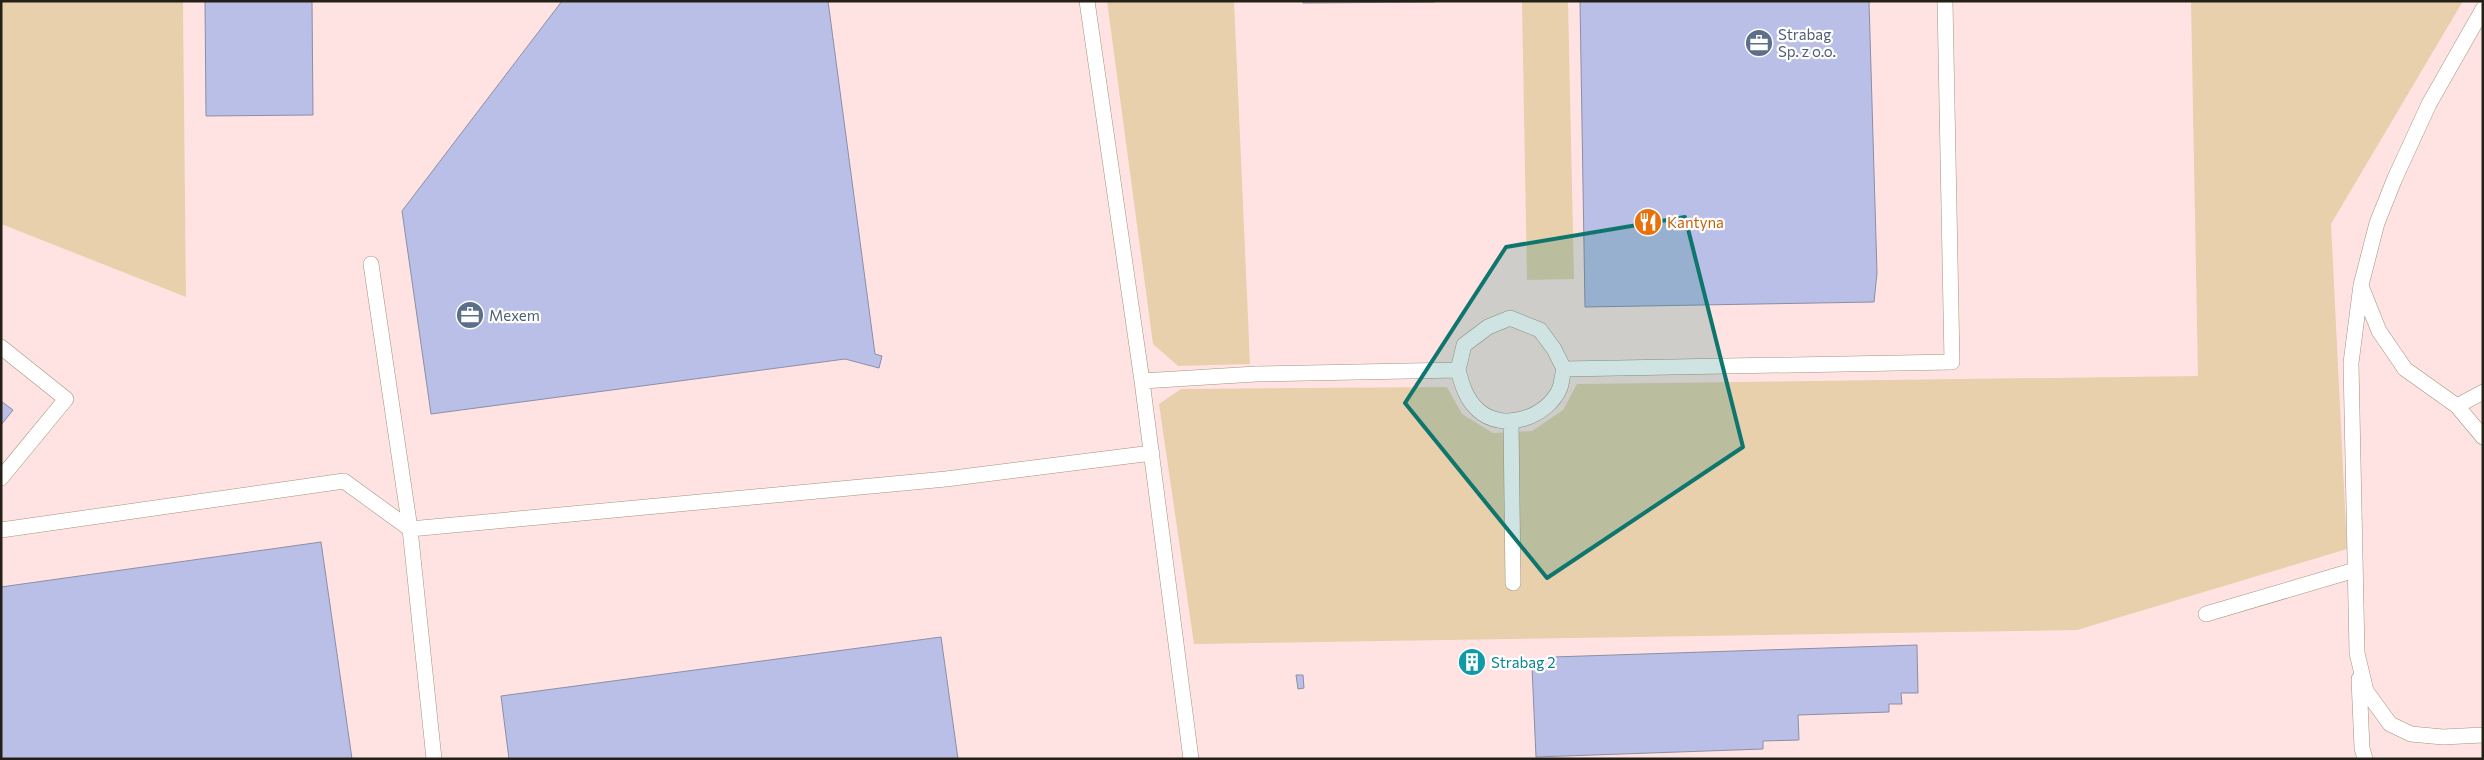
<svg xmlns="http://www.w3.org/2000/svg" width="2484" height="760" viewBox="0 0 2484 760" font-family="Commissioner,sans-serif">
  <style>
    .industrial { fill: #fee3e2 }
    .green { fill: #e7d0ab }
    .building { fill: #babfe8; stroke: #8c8ea5 }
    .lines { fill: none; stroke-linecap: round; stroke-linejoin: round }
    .service-casing { stroke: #a1947f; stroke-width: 16 }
    .service { stroke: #fff; stroke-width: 15 }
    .marked { fill: #0f766e; fill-opacity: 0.2; stroke: #0f766e; stroke-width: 4; stroke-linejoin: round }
    .labels { text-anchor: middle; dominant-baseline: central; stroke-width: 4.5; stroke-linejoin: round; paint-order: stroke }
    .service-label { font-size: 15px; fill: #4e5e75; stroke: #fff; text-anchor: start }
    .food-label { font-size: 15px; fill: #c56008; stroke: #fff; text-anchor: start }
    .culture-label { font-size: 15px; fill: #0d838f; stroke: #fff; text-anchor: start }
  </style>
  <rect width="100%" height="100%" fill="#fef2e0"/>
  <path class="industrial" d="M183 1H2483V759H1V224L186 297Z"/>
  <path class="green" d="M1 1H183L186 297 1 224Z
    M1107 1H1234L1250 364 1178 366 1153 344Z
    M1522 1H1568L1574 279 1527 280Z
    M2191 1H2463L2331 224 2347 549 2077 630 1194 644 1159 404 1181 389 1447 387 1462 414 1493 433 1532 431 1563 410 1577 384 2198 376Z"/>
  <path class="building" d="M205 1H312L313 115 206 116Z
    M562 1H828L875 354 882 356 879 368 845 359 431 414 402 211Z
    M1303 1H1435V2L1303 3Z
    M1580 1H1869L1877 273 1874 302 1585 307Z
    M1 401 13 410 1 425Z
    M321 542 352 759H1V587Z
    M941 637 958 759H509L501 696Z
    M1917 645 1918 693H1901L1902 704H1889V712L1798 715 1799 740 1763 741V749L1536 757 1532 667H1553V657Z
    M1460 656H1484V668L1460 669Z
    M1296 675H1303L1304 688 1298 689Z"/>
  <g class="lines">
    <defs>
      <path id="service" d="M1087 1 1142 381 1191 759
        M2483 9 2429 104 2395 178 2377 223 2361 285 2351 363 2357 653 2366 691 2390 724 2411 734 2443 737 2483 735
        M371 264 410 529 434 759
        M2361 286 2379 331 2405 369 2457 406 2483 437
        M1 347 66 399 1 478
        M1458 370C1462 385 1466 399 1478 410 1503 433 1548 417 1560 388 1562 382 1562 375 1564 369
        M1142 381 1256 374 1458 370 1464 345 1488 327 1510 318 1540 330 1554 349 1564 369 1952 362 1945 1
        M2457 406 2483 392
        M1511 421 1513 583
        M1 530 344 481 410 529 946 479 1152 453
        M2206 614 2355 570
        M2359 679 2362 748 2365 759"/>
    </defs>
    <use href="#service" class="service-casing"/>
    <use href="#service" class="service"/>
  </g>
  <path class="marked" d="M1685 217 1743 447 1547 578 1405 403 1506 247Z"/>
  <defs>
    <symbol id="office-disc" viewBox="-11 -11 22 22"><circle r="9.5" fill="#5c6f8a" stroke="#fff"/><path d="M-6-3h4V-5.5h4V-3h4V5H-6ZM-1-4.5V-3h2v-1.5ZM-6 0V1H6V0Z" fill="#fff"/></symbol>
    <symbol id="restaurant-disc" viewBox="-11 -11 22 22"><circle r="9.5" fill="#e8710a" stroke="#fff"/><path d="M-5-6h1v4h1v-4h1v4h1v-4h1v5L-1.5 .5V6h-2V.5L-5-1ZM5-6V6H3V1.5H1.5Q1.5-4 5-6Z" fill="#fff"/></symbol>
    <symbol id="building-disc" viewBox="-11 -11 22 22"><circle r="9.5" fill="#0f9aa8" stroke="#fff"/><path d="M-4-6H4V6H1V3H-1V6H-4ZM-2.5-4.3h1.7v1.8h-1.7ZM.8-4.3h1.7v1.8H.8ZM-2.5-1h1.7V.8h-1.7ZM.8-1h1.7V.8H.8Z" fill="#fff"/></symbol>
  </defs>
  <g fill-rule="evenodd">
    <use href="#office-disc" x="1743" y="27" width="32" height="32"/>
    <use href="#restaurant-disc" x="1632" y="206" width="32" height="32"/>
    <use href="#office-disc" x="454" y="299" width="32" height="32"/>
    <use href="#building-disc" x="1456" y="646" width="32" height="32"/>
  </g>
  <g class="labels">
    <g class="service-label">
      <text x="1778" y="34">Strabag<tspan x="1778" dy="17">Sp. z o.o.</tspan></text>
      <text x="489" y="315">Mexem</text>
    </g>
    <g class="food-label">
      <text x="1667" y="222">Kantyna</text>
    </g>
    <g class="culture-label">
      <text x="1491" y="662">Strabag 2</text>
    </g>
  </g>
  <rect width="2484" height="760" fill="none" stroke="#241f17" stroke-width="5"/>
</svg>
